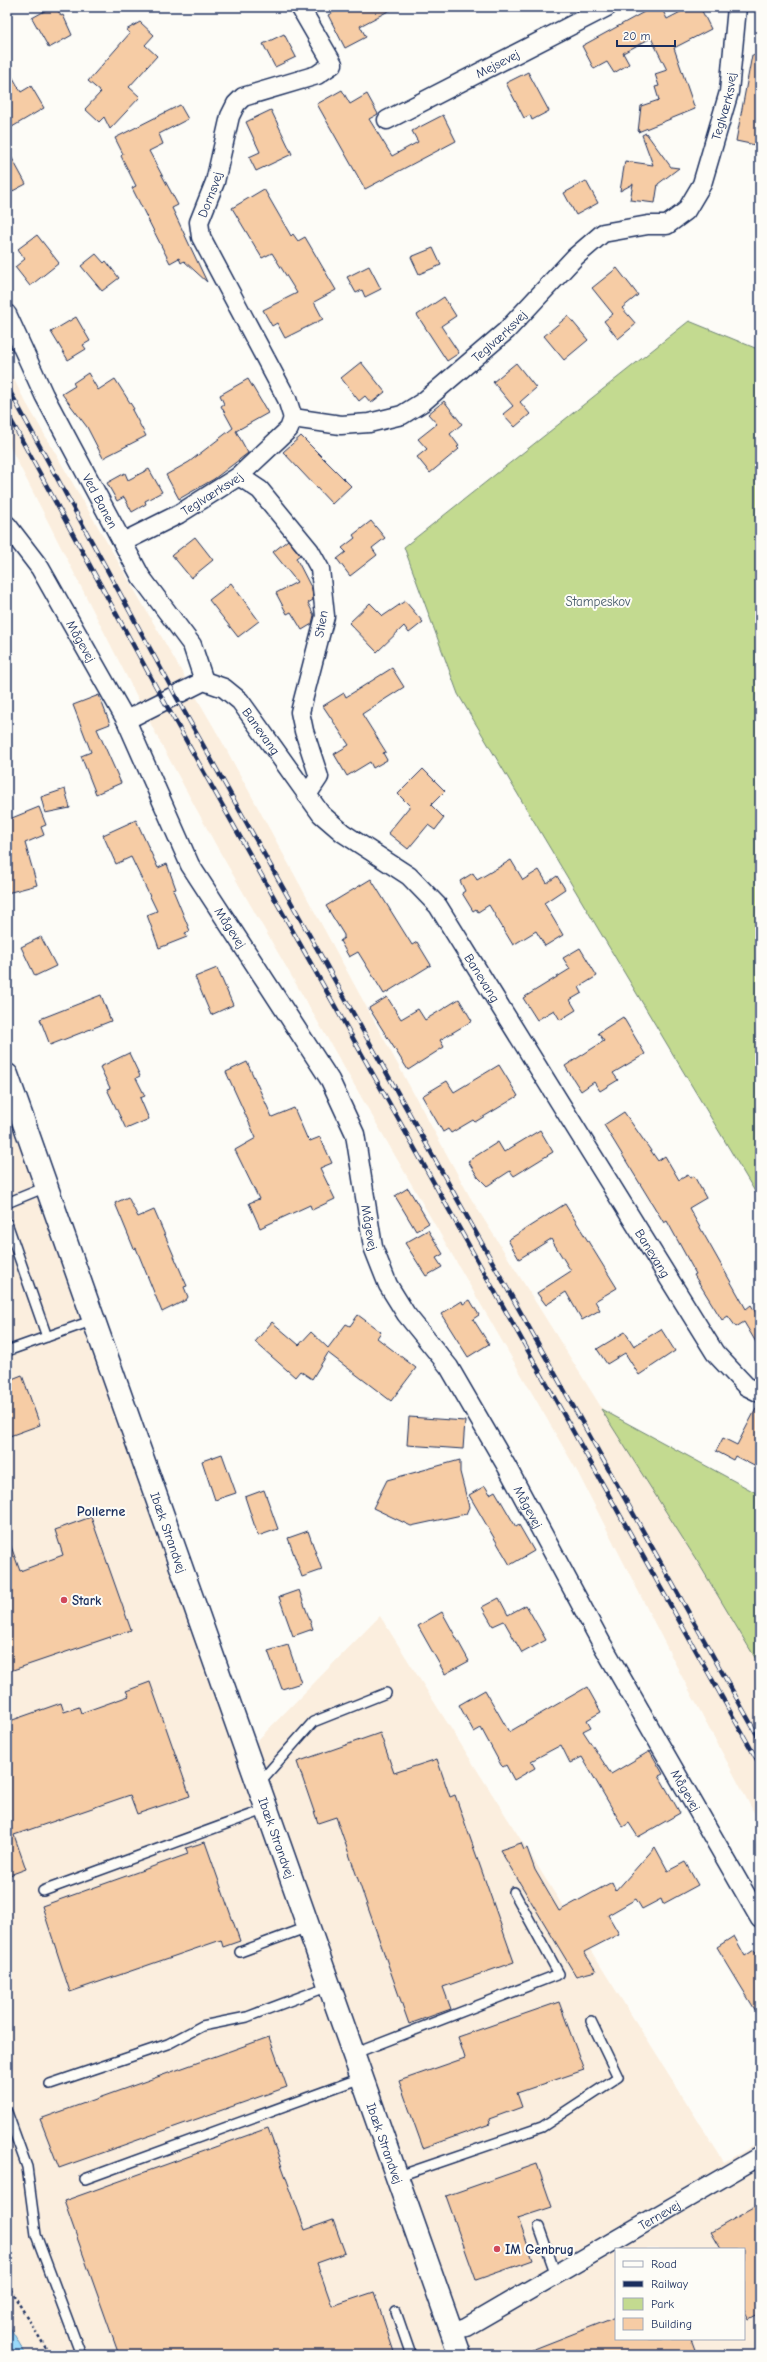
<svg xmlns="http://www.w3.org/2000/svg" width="767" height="2362" viewBox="0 0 767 2362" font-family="'Comic Neue',sans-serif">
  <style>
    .built { fill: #fbeede; fill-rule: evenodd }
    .green { fill: #c3da90; stroke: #6f8477 }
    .water { fill: #99d9fa; stroke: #6795bc }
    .building { fill: #f6cca5; stroke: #1b2f5e }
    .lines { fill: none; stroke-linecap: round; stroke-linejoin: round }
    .service-casing { stroke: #1b2f5e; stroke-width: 12 }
    .minor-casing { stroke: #1b2f5e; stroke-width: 21 }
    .tertiary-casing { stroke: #1b2f5e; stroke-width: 25 }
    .path { stroke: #1b2f5e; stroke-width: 2.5; stroke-dasharray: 3 3; stroke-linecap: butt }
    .service { stroke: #fdfcf7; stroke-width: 9 }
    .minor { stroke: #fdfcf7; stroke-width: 18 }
    .tertiary { stroke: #fdfcf7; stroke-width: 22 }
    .rail-casing { stroke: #1b2f5e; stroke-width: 4.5 }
    .rail { stroke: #fdfcf7; stroke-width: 3; stroke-dasharray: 9; stroke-linecap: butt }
    .poi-dot { fill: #d1495b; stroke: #fdfcf7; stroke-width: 1.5 }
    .labels { text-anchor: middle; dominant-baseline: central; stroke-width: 4; stroke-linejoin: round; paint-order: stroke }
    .street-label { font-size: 13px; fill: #1b2f5e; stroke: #fdfcf7 }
    .park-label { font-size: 13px; fill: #455a6a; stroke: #fdfcf7 }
    .poi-label { font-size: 13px; font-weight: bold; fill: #1b2f5e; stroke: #fdfcf7; text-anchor: start }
    .neighbourhood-label { font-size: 14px; font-weight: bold; fill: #1b2f5e; stroke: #fdfcf7 }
  </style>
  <rect width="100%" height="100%" fill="#fdfcf7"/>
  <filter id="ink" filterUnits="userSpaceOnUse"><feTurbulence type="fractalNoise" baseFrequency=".025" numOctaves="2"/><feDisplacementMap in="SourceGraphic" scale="8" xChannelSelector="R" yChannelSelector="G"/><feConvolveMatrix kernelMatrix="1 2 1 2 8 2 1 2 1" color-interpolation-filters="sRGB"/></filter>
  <g filter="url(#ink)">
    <path class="built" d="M7 363 20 392 220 738 470 1197 699 1564 760 1666V1824L680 1673 577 1471 217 847 160 742 7 441Z
      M7 1057 243 1755 380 1616 724 2162 760 2142V2355H7ZM616 2249H744V2339H616Z"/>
    <path class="green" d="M689 321 760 350V1200L458 694 404 547Z
      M601 1409 760 1495V1666L699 1564Z"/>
    <path class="water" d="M7 2322 26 2355H7Z"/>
    <path class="building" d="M52 7H56L61 16 63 15 72 35 49 48 32 18Z
      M343 7H396L360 26 366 37 345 48 328 15Z
      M641 7H661L667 19 690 7H700L711 29 674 48 695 109 638 132 641 106 659 100 655 87 659 86 655 74 667 70 651 38 623 53 629 64 614 73 607 62 594 69 582 46 644 12Z
      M140 22 154 35 145 45 157 56 129 87 140 97 110 129 104 117 99 122 85 109 101 92 88 81 130 33 126 30Z
      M284 34 296 57 275 67 263 44Z
      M752 55 760 56V146L736 141Z
      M7 67 21 92 31 86 44 108 7 130Z
      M528 72 549 111 532 120 530 115 524 118 506 83Z
      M342 90 350 104 367 94 378 114 369 119 392 156 418 142 412 131 443 115 456 141 365 189 317 104Z
      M180 105 188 119 159 134 163 144 149 151 178 205 172 208 207 282 184 261 181 263 179 258 170 263 132 188 136 186 121 156 123 154 115 138Z
      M271 110 292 154 256 171 249 157 260 152 246 122Z
      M646 133 671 167 679 168 658 184 655 203 630 200 633 184 620 191 625 161 653 165 642 135Z
      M7 149 26 184 7 194Z
      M586 181 598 203 576 215 564 193Z
      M264 189 291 236 293 234 298 241 305 237 336 290 314 302 323 319 285 338 277 323 272 326 263 310 297 293 272 253 262 258 232 208Z
      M37 235 59 263 30 286 15 267 25 259 18 249Z
      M433 248 441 265 419 274 411 257Z
      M96 254 104 263 106 261 119 278 102 291 81 266Z
      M369 266 381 289 365 297 362 290 356 293 347 277Z
      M617 268 638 295 622 308 636 324 618 339 604 321 613 314 592 288Z
      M444 297 456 316 441 326 459 353 447 361 417 315Z
      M568 316 588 340 564 360 544 336Z
      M76 317 90 341 83 345 86 349 68 360 51 332Z
      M361 362 385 392 371 403 365 396 359 401 341 378Z
      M516 363 536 388 520 402 530 414 515 427 503 414 513 406 493 382Z
      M88 373 98 390 115 379 134 409 132 410 146 436 103 458 87 427 62 394 75 386 73 383Z
      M248 379 268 413 236 431 248 453 214 479 179 499 166 475 189 462 233 428 221 406 224 404 220 395Z
      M444 401 462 424 450 434 459 446 457 447 459 449 430 473 417 457 427 449 418 439 437 424 428 414Z
      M301 436 351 486 332 504 283 452Z
      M149 469 162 492 145 501 146 504 132 512 124 497 117 501 107 483 125 473 128 480Z
      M371 521 385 538 372 548 377 555 350 576 337 559 346 552 342 548 355 538 353 535Z
      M195 537 213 560 191 578 172 555Z
      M288 540 300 555 296 558 312 589 313 600 308 603 314 615 312 624 302 630 291 612 287 614 276 593 297 582 273 552Z
      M231 583 259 621 238 637 209 600Z
      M405 601 423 622 409 633 404 626 377 652 349 623 370 603 383 616Z
      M392 668 404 687 362 714 386 752 383 753 387 760 373 768 370 762 347 776 334 754 349 745 323 706 344 693 346 697Z
      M99 695 110 724 97 729 121 783 96 794 81 756 91 752 73 705Z
      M423 769 445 791 431 805 444 818 435 830 428 825 408 849 388 833 410 806 398 794Z
      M65 789 70 808 45 813 41 797Z
      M39 807 46 825 41 827 44 835 25 843 37 885 7 893V820Z
      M136 820 158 868 167 864 176 889 173 890 190 931 185 933 187 937 159 948 147 915 157 911 131 857 116 864 103 835Z
      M511 860 523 880 539 870 547 883 557 876 565 889 544 903 563 935 545 946 536 931 513 945 489 905 478 912 476 909 473 911 462 893 465 891 460 881 473 873 477 880Z
      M371 879 412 945 417 942 431 965 384 994 358 952 349 957 340 941 344 938V935L326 906Z
      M41 937 56 966 35 976 21 947Z
      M580 948 597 976 579 987 582 993 570 1000 576 1010 560 1020 554 1010 537 1020 523 998 570 969 563 958Z
      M217 968 233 1005 211 1015 195 977Z
      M101 995 111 1021 50 1045 40 1019Z
      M387 997 401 1019 418 1009 425 1020 459 999 472 1021 440 1040 444 1047 408 1070 369 1008Z
      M623 1017 645 1054 613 1073 618 1080 600 1091 594 1082 581 1091 565 1066 604 1041 598 1033Z
      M129 1053 140 1076 136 1078 145 1096 140 1098 149 1119 126 1129 107 1089 110 1088 100 1067Z
      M247 1062 272 1117 294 1108 307 1138 310 1141 320 1137 332 1163 320 1168 335 1199 312 1210 310 1205 260 1228 249 1203 259 1199 235 1150 256 1138 226 1072Z
      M499 1065 518 1096 475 1122 473 1120 451 1133 448 1129 443 1132 422 1096 447 1081 454 1092Z
      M624 1112 658 1161 665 1156 679 1180 688 1175 690 1178 694 1176 706 1198 689 1208 746 1309 751 1305 760 1319V1349L744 1322 736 1327 728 1316 722 1320 694 1275 696 1274 667 1221 664 1223 604 1125Z
      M540 1130 553 1152 514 1176 510 1171 487 1186 478 1177 468 1161 498 1142 504 1152Z
      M408 1188 429 1223 416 1231 395 1196Z
      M128 1197 138 1217 154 1210 187 1286 184 1287 188 1297 186 1300 162 1312 136 1248 134 1249 115 1203Z
      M565 1204 617 1288 595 1301 600 1310 582 1320 566 1292 546 1305 537 1293 571 1271 551 1239 519 1259 508 1240Z
      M428 1230 443 1254 436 1258 442 1267 426 1276 405 1243Z
      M470 1300 479 1315 473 1319 489 1344 468 1357 441 1314 462 1301 463 1304Z
      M358 1315 381 1332 377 1338 416 1368 391 1401 328 1353 312 1379 300 1371 295 1377 255 1342 272 1322 299 1345 311 1332 328 1348 346 1324 350 1326Z
      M661 1329 675 1351 639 1375 625 1353 607 1364 597 1349 625 1332 634 1346Z
      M22 1375 40 1425 7 1437V1381Z
      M759 1403H760V1469L735 1456 733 1460 716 1451 723 1438 737 1445Z
      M409 1417 465 1421 463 1449 407 1445Z
      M222 1454 236 1493 215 1500 202 1461Z
      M460 1460V1472L469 1507 466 1514 411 1526 373 1508 387 1480Z
      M485 1486 490 1494 495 1491 516 1527 519 1525 534 1551 510 1565 469 1495Z
      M264 1490 278 1529 258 1536 245 1497Z
      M91 1517 131 1630 7 1672V1541H9L20 1571 63 1555 55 1530Z
      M308 1531 322 1570 302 1577 288 1538Z
      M299 1590 313 1629 293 1636 279 1597Z
      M499 1598 508 1615 526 1605 546 1640 522 1653 504 1621 493 1626 482 1607Z
      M442 1612 469 1661 445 1674 418 1626Z
      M288 1645 301 1683 282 1689 268 1651Z
      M150 1682 190 1796 137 1814 130 1795 14 1835 26 1869 7 1876V1722L61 1703 64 1712 79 1707 81 1713 129 1696 126 1691Z
      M587 1687 601 1712 587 1720 591 1727 583 1731 611 1774 650 1751 663 1774 659 1776 680 1813 638 1837 629 1823 623 1827 582 1757 570 1763 561 1745 531 1761 535 1768 514 1780 506 1765 503 1767 501 1765 481 1728 474 1732 459 1705 485 1690 509 1732Z
      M380 1733 394 1773 437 1759 450 1797 455 1795 514 1962 443 1987 451 2009 409 2024 336 1817 318 1823 297 1762Z
      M205 1842 240 1941 223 1947 221 1940 70 1992 42 1906 188 1854 186 1848Z
      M521 1843 524 1850 527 1848 535 1870 559 1911 612 1882 616 1891 655 1847 668 1871 685 1862 698 1885 663 1904 661 1899 642 1909 636 1899 608 1915 619 1934 584 1952 596 1971 576 1976 500 1850Z
      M734 1936 745 1956 754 1950 760 1961V2018L717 1947Z
      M559 2002 584 2070 517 2093 522 2107 489 2119 490 2124 423 2148 399 2081 465 2058 458 2037Z
      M269 2037 287 2087 59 2168 40 2119Z
      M268 2128 305 2230 333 2220 345 2253 317 2263 332 2306 374 2292 395 2355H119L64 2201Z
      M537 2164 552 2207 518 2218 533 2260 476 2280 446 2196Z
      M760 2204V2313L749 2319 744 2310V2249H721L711 2232Z
      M616 2317V2339H691L697 2355H519Z"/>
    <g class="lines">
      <defs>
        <path id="service" d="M7 1203 46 1187
          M7 1223 47 1337
          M7 1351 94 1320
          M259 1783 313 1722 386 1693
          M43 1891 267 1809
          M240 1952 308 1927
          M353 2054 559 1974 514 1892
          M50 2084 168 2044 202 2026 247 2017 329 1986
          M7 2112 27 2167 36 2235 81 2355
          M396 2177 542 2127 618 2077 591 2021
          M85 2179 361 2078
          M539 2227 556 2275
          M396 2312 411 2355"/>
        <g id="minor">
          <path id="s1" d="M387 120 607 7"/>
          <path id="s2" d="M7 314 44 395 141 577 192 645 204 681"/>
          <path id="s3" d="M293 418 341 425 369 423 402 415 423 402 506 331 575 257 603 233 648 225H667L686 211 702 184 729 92 737 7"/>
          <path id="s4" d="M293 418 287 399 201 237 199 222 215 182 230 116 236 104 243 97 317 75 333 64 300 7"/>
          <path d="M239 476 260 490 310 551 320 569 325 616 300 712 304 731 319 777 307 795"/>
          <path id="s5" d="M7 525 40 568 126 720 190 865 330 1080 355 1134 373 1247 388 1285 406 1314 449 1367 507 1467 602 1644 760 1919"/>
          <path id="s6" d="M123 542 179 514 239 476 289 429 293 418"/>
          <path id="s7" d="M126 720 204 681 224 688 240 701 321 814 343 833 409 876 438 906 715 1353 746 1386 760 1393"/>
          <path id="s8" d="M453 2331 466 2327 760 2156"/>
        </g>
        <g id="tertiary">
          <path id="s9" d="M7 1075 460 2355"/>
        </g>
      </defs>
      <use href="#service" class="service-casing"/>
      <use href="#minor" class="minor-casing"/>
      <use href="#tertiary" class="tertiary-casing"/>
      <path class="path" d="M7 2284 50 2355"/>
      <use href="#service" class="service"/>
      <use href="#minor" class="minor"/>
      <use href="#tertiary" class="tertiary"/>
      <defs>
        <path id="rail" d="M7 386 184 711 760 1740
          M7 413 155 685 760 1765"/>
      </defs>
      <use href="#rail" class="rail-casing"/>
      <use href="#rail" class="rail"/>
    </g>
  </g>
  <g class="poi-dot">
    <circle cx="64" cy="1600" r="4"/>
    <circle cx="497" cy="2249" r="4"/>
  </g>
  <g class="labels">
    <g class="street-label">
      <text stroke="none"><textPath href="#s1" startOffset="124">Mejsevej</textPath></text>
      <text stroke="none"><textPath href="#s3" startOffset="583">Teglværksvej</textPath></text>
      <text stroke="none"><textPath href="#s4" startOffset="248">Dornsvej</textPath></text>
      <text stroke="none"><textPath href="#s3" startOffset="236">Teglværksvej</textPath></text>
      <text stroke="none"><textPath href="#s6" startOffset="101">Teglværksvej</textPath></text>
      <text stroke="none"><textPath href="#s2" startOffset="209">Ved Banen</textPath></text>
      <text transform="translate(321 624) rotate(-80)">Stien</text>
      <text stroke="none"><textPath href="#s5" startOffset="138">Mågevej</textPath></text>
      <text stroke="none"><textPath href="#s7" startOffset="166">Banevang</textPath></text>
      <text stroke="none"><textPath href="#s5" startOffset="462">Mågevej</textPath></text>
      <text stroke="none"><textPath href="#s7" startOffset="502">Banevang</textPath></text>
      <text stroke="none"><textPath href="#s5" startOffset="798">Mågevej</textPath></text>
      <text stroke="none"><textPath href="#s7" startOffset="826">Banevang</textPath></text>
      <text stroke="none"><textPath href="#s5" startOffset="1122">Mågevej</textPath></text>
      <text stroke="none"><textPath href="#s9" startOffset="485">Ibæk Strandvej</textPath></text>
      <text stroke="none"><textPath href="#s5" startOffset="1446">Mågevej</textPath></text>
      <text stroke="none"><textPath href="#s9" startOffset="809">Ibæk Strandvej</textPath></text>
      <text stroke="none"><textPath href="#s9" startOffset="1133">Ibæk Strandvej</textPath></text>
      <text stroke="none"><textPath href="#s8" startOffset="237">Ternevej</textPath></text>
    </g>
    <g class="park-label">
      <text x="598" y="601">Stampeskov</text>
    </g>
    <g class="poi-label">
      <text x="72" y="1600">Stark</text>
      <text x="505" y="2249">IM Genbrug</text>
    </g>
    <g class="neighbourhood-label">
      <text x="101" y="1511">Pollerne</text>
    </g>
  </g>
  <rect width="767" height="2362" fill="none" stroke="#fdfcf7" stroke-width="24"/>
  <rect x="12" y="12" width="743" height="2338" fill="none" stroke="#1b2f5e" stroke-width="1.5" filter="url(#ink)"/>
  <rect x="615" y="2248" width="130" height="92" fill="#fdfcf7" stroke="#a3aaba"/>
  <rect x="623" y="2261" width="20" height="6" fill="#fdfcf7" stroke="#a3aaba"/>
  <text x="651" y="2268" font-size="12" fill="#1b2f5e">Road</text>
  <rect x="623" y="2281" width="20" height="6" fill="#1b2f5e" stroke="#a3aaba"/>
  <text x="651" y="2288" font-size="12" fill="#1b2f5e">Railway</text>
  <rect x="623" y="2298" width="20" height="12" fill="#c3da90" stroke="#a3aaba"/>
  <text x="651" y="2308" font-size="12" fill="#1b2f5e">Park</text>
  <rect x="623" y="2318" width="20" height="12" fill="#f6cca5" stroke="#a3aaba"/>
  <text x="651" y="2328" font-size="12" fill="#1b2f5e">Building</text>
  <path d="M617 40v6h58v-6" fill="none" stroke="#1b2f5e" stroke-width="2"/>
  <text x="623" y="40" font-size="12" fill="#1b2f5e" stroke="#fdfcf7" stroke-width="3" paint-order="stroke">20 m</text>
</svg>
